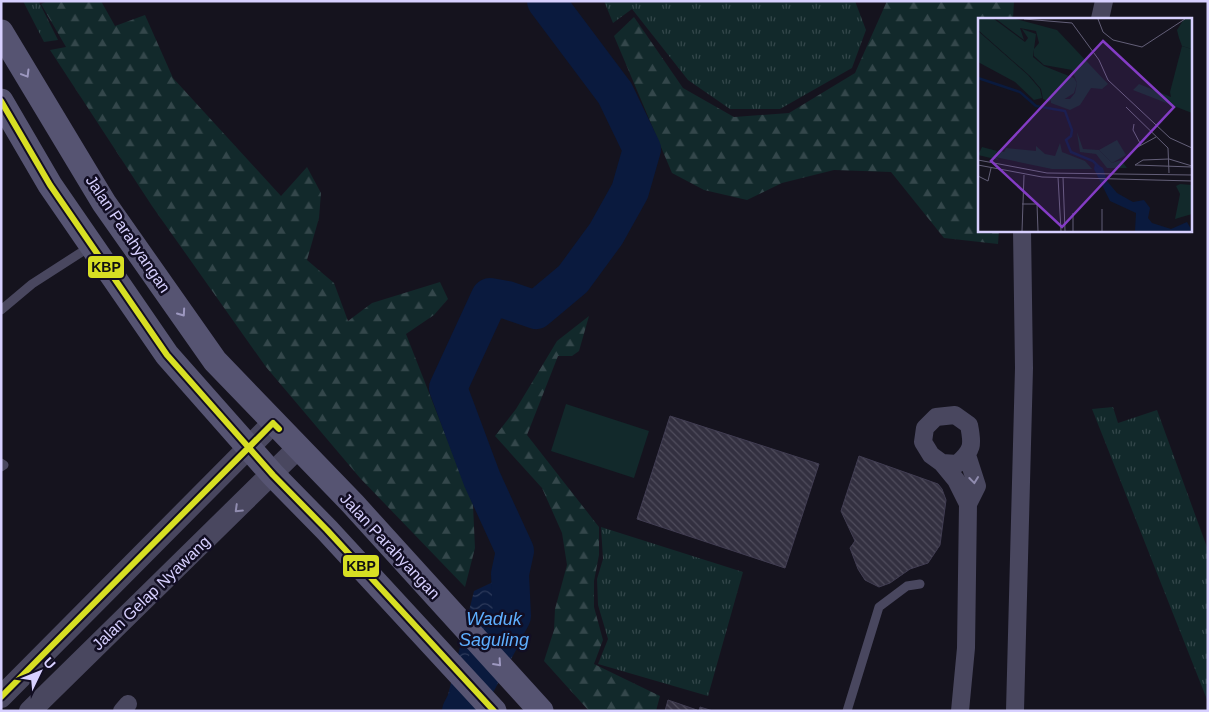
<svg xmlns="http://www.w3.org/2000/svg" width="1209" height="712" viewBox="0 0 1209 712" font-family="Arial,sans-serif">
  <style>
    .grass { fill: url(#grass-tufts) }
    .forest { fill: url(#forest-firs) }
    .green { fill: #12292b }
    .water { fill: url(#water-waves) }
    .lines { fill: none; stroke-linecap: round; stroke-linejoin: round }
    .river { stroke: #0a1a3e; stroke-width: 38 }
    .building { fill: url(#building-back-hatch); stroke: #413d52 }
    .service { stroke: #49475f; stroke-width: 9 }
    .minor { stroke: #49475f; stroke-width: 18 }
    .tertiary { stroke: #49475f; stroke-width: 22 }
    .secondary { stroke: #565472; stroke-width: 25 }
    .bus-1-casing { stroke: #120e23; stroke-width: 10 }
    .bus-1 { stroke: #d7df23; stroke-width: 6 }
    .oneway { stroke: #9d98c0 }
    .oneway2 { stroke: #908caf }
    .labels { text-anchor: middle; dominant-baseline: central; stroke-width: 5; stroke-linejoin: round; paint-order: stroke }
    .street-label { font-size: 16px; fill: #d7d0ff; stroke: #120e23 }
    .water-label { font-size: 18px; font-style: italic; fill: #5eafff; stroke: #120e23 }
    .inset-river { fill: none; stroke: #0a1a3e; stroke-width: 2.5 }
    .inset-road { fill: none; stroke: #635f78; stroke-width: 1 }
    .view { fill: #843cc5; fill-opacity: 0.15; stroke: #843cc5; stroke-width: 2.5 }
    .inset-edge { fill: none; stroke: #d7d0ff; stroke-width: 2.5 }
    .line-badge { stroke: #120e23; stroke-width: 2 }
    .pale-badge-label { font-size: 14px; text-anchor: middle; font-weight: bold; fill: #111 }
  </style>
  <defs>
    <pattern id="grass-tufts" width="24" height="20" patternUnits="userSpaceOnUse" patternTransform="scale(1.25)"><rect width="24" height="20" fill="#12292b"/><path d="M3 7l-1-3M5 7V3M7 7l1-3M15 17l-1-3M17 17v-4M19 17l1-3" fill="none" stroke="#34474b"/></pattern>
    <pattern id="forest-firs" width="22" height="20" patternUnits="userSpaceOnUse" patternTransform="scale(1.25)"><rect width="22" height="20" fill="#12292b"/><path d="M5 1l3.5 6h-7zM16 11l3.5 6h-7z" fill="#34474b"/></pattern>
    <pattern id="water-waves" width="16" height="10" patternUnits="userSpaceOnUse" patternTransform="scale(1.25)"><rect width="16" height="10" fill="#0a1a3e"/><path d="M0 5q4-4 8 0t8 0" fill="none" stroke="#2d3a5b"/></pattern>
    <pattern id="building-back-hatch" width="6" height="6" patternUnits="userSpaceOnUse" patternTransform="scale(1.25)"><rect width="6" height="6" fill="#333040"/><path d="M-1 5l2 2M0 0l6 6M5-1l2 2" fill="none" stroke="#504d5d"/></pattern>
  </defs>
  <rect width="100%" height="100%" fill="#15131e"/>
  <path class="grass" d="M23 1H41L39 2 58 40 44 42Z
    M604 1H855L866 30 852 68 780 109H730L688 80 632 9 613 23Z
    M1113 407 1118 423 1157 410 1208 550V702L1092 409Z
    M601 527 743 572 708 696 598 664 608 639 598 605 597 579 603 559Z"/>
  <path class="forest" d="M48 1H101L115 26 145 15 173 78 281 196 307 167 321 193 319 218 307 260 334 283 348 321 372 303 440 282 448 299 434 315 406 334 473 505 475 548 465 587 360 478 266 367 152 206 50 50 66 47 41 4Z
    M887 1H1014L1013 19H979V230H999L998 244 944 238 891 172 834 170 782 183 747 200 704 190 672 173 614 36 634 17 683 88 734 117 789 113 855 73Z
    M589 316 579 351 572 356H558L527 435 599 527V555L594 581V607L603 640 594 664 660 696 656 711H589L544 661 554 630 555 609 567 565 562 533 542 488 495 436 516 409 557 341Z"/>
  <path class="green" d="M566 404 649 431 634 478 551 451Z"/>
  <path class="water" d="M510 574 527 580 528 597 522 639 483 711H444L474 591Z"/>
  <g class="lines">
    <path class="river" d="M461 711 512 616 510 574 515 551 482 479 448 388 490 297 507 300 536 310 573 279 606 234 630 191 642 149 615 93 546 1"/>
  </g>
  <path class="building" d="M670 416 819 464 785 568 637 519Z
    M859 456 938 484 942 489 946 500 940 545 928 563 910 569 890 583 879 587 865 580 858 569 850 548 855 541 841 511Z
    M668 700 697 710 696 711H665Z
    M700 707 713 711H699Z"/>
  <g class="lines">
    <path class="service" d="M1 310 32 284 91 246
      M1 463 4 465 1 467
      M847 711 879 607 907 586 920 584"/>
    <path class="minor" d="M1100 19 1104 1
      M955 415 969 425C973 445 973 450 957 464L942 463 931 455 923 442 925 428 936 417Z
      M967 455 977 486 968 504
      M942 463 956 480 968 504 966 648 960 711
      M122 711 128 704
      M1015 711 1024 368 1022 230"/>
    <path class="tertiary" d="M1 697 273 423
      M30 711 298 448"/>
    <path class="secondary" d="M1 32 104 203 215 361 353 504 541 711
      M1 101 50 185 167 355 273 475 327 530 494 711"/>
    <defs>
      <path id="bus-1" d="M1 101 50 185 167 355 273 475 327 530 494 711
        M1 697 273 423 279 429"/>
    </defs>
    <use href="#bus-1" class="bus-1-casing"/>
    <use href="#bus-1" class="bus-1"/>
  </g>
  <defs><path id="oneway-chevron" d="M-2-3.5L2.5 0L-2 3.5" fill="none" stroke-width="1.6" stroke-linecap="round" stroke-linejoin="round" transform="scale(1.25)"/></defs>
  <g class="oneway">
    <use href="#oneway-chevron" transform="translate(26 74) rotate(59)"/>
    <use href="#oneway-chevron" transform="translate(182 313) rotate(55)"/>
    <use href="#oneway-chevron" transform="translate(498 663) rotate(48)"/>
  </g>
  <g class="oneway2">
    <use href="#oneway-chevron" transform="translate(974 480) rotate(83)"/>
    <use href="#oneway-chevron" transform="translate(238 509) rotate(136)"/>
  </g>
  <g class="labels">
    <g class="street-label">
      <text transform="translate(128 234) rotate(56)">Jalan Parahyangan</text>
      <text transform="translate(390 546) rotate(47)">Jalan Parahyangan</text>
      <text transform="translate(151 593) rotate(-44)">Jalan Gelap Nyawang</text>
    </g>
    <g class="water-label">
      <text x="494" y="619">Waduk<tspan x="494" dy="21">Saguling</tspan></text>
    </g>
  </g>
  <g transform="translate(978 18)">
    <rect width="214" height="214" fill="#15131e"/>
    <path d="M0 1H16L47 24 50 20 44 11 58 16 55 39 66 48 96 60 99 65 96 75 85 82 73 81 72 84 65 81 63 71 52 58 0 12ZM204 28 214 31V95L155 72 161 66 193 79 192 74ZM139 122 148 137 134 145 121 132ZM4 129 19 133 17 139 21 142 0 137Z" fill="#12292b"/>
    <path d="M18 1H38L79 12 130 66 124 71 113 70 102 87 92 92 73 85V81H92L97 75 99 65 94 52 66 47 56 38V31L61 25 58 13 42 10 46 22ZM206 1H214V31L204 28 201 20 199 12ZM0 13 50 57 62 71 64 80 56 82 37 64 0 44ZM99 114 105 131 121 132 134 145 143 142 149 150H129L118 136 102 134ZM82 125 84 134 107 143 114 151H74L17 139 20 132 26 134 28 130 58 133V128L67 136 77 138ZM202 166 214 167V196L197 201 202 176 198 168Z" fill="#12292b"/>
    <path d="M117 145 125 150 129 163 139 175 155 184 166 182 172 190 170 200 174 205 193 211 209 204 214 213H157L158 195 132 183 116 151Z" fill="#0a1a3e"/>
    <path class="inset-river" d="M0 60 42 74 58 88 87 93 94 112 93 118 88 122 93 134 115 143 121 149"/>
    <path class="inset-road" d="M46 1 94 5 121 42 130 62 192 120 214 130M120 1 125 14 135 22 164 29 207 1M148 89 190 130 191 155M156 106 155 112 163 127M158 130 178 119M0 142 69 155 214 157M0 147 64 159 214 163M214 148 191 141 165 142 157 147 214 149M0 158 10 163 13 150M80 159 83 213M85 159 87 213M44 186H59L60 213M124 191V213M95 195V213M44 213 46 157"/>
    <path class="view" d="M125 23 196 89 84 209 13 143Z"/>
    <rect width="214" height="214" class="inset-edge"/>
  </g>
  <g class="line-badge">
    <rect x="87" y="255" width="38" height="24" rx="5" fill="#d7df23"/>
    <rect x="342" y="554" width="38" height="24" rx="5" fill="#d7df23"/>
  </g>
  <g class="pale-badge-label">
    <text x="106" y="272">KBP</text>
    <text x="361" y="571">KBP</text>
  </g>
  <rect width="1209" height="712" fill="none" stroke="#d7d0ff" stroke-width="5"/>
  <g transform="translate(40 672) rotate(47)" stroke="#120e23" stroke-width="4" paint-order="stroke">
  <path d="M0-4L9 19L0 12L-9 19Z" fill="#d7d0ff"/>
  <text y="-8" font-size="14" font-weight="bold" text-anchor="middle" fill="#d7d0ff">U</text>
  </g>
</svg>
